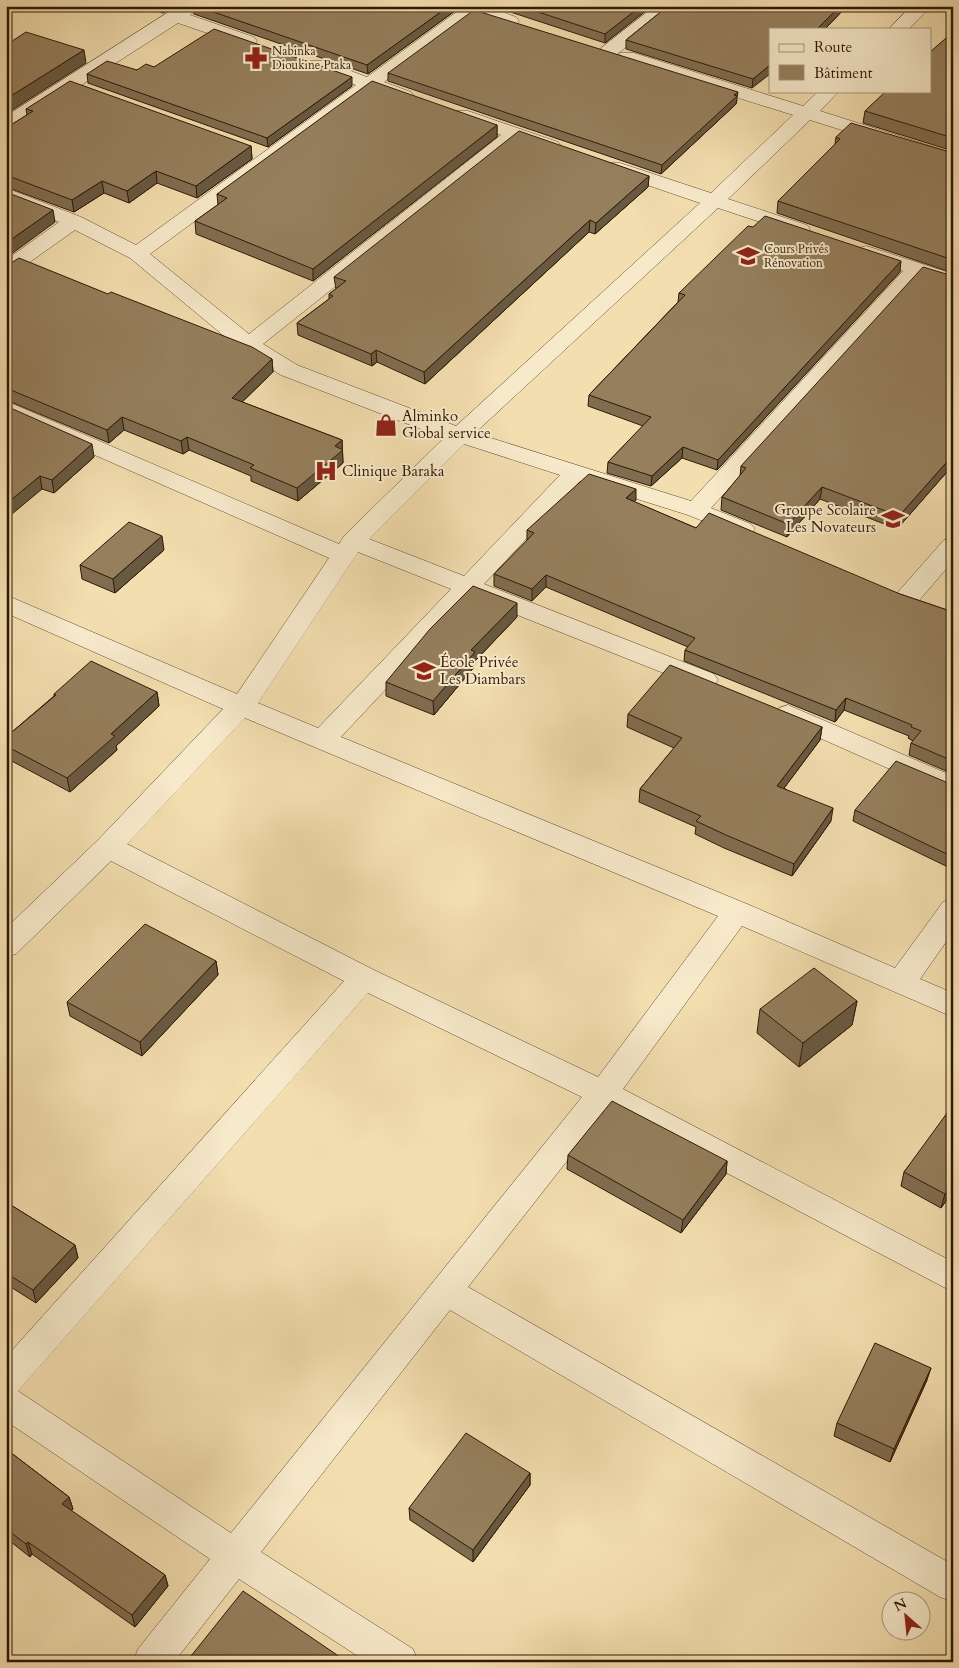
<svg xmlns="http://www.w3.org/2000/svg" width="959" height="1668" viewBox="0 0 959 1668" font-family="Cardo,serif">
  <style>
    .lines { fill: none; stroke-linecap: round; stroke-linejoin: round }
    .street-casing { stroke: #614a2f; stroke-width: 1 }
    .street { fill: #f7eacb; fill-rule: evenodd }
    .wall { fill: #806d50; stroke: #301804 }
    .shaded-wall { fill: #685941; stroke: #301804 }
    .building { fill: #957f5d; stroke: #301804 }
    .labels { text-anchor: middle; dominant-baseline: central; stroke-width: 4; stroke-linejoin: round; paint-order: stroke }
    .far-poi-label { font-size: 12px; fill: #301804; stroke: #f7eacb; text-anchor: start }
    .poi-label { font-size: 15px; fill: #301804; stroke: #f7eacb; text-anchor: start }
  </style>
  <rect width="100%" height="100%" fill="#f3deaf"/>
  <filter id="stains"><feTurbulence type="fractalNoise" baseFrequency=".004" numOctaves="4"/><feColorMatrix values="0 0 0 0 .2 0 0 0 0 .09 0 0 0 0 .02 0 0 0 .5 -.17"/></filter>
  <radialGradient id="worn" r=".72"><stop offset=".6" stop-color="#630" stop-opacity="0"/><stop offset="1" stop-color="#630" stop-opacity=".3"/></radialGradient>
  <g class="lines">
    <defs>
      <path id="street" d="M178 6H200L190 15 254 37 257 41 254 45 248 47 178 23 13 129 6 131V116Z
        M451 6H485L516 17 519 21 516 25 510 26 474 16 384 82 411 92 414 96 411 100 404 102 372 91 150 254 249 334 501 135 454 119 451 115 454 111H468L558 142 561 146 558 150 551 152 518 141 263 344 297 365 456 426 700 203 606 171 603 167 606 163H620L711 193 793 115 620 61 618 57 620 53H634L803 106 819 91H839L820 111 953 153V165L810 120 728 199 807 225 810 229 807 233 800 235 793 233 718 208 475 433 691 501 903 271 859 256 856 252 859 248 866 246 873 248 953 274V287L920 277 711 508 751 524 755 529 751 534 743 537 735 534 688 515 580 481 484 584 714 674 718 680 714 686 705 689 696 686 472 597 341 737 747 904 895 968 943 902 953 899V932L920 979 953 993V1017L742 926 623 1089 953 1262V1292L607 1110 468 1287 953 1565V1602L940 1597 450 1310 261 1552 413 1649 418 1662H367L239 1579 174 1662H133L138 1649 210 1559 6 1421V1357L344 981 111 861 16 954 6 957V928L98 840 223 709 6 613V595L237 694 329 558 6 416V401L339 544 344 536 444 438 281 375 241 350 130 258 75 230 13 274 6 276V260L59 222 6 201V188L81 217 136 245 356 85 310 69 308 65 310 61H324L367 77 458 11ZM464 444 560 475 464 576 369 539ZM358 552 451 589 318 728 258 703ZM245 718 718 916 598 1077 374 970 127 844ZM368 993 582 1097 231 1533 18 1391Z
        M655 6H676L615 56H601L599 52 601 48Z
        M911 6H931L909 29H889Z
        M953 537V561L916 604 907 606 898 604 895 598 898 592 944 540Z
        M788 705 953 776V797L779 720 775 714 779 708Z"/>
    </defs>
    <use href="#street" class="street-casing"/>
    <use href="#street" class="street"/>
  </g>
  <path class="wall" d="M140 6H175L163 13Z
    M193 6H455V11L368 74 194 14Z
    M492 6H652L605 43Z
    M668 6H847L825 29H770L752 88 626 49V40Z
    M953 32V151L863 123 865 111Z
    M154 67 352 86 268 147 88 83 87 74 137 70Z
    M388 73 737 100 736 104 661 174 388 81Z
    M26 109 251 146 252 159 197 198 157 183 129 203 104 193 74 212 6 187V128L27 115Z
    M497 125V137L313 281 196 234 195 221 218 205 217 194Z
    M836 137 953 153V273L777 213 778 201 835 144Z
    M649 176 648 187 595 234 589 232 425 384 377 362 372 366 298 335 297 323 329 299V294L336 289 334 277Z
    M6 264 272 359 273 372 242 402 342 440 343 463 298 501 251 481V476L189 450 183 454 124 430 109 443 6 400Z
    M900 272 717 470 682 458 651 486 607 473 608 462 643 426 588 406 589 395 678 302 679 293Z
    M953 276V465L897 529 820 499 787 537 721 510 722 497 740 476 741 466Z
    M6 406 94 457 54 493 42 489Z
    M636 500 634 502 696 528 900 594 953 612V774L909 755 911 743 913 741 908 738 909 736 844 710 835 722 684 661 685 650 688 647 546 587 532 601 494 586V574L527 541V530Z
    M164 550 115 593 82 579 80 565Z
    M517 617 475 661V666L434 715 386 696V682Z
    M157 692 159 706 116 746 117 750 70 792 6 758V737L54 696V694Z
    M628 714 822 727 820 740 784 788 831 821 792 876 724 848 695 834 696 827 639 802 640 789 674 748 627 727Z
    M953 785V865L950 868 853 821 855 810Z
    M216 961 218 975 142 1056 70 1016 67 1002Z
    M857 1001 852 1025 799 1067 757 1033 760 1009Z
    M953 1111V1191L941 1208 901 1186 904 1172Z
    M568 1155 727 1161 726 1174 681 1233 567 1169Z
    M6 1202 75 1245 78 1258 36 1303 6 1284Z
    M927 1380 890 1462 834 1436 837 1423Z
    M6 1449 69 1497 73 1509 71 1511 165 1575 168 1586 135 1627 32 1554 30 1557 6 1538Z
    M530 1473V1485L473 1562 410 1520 409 1508Z
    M191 1656 341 1662H193Z"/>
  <path class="shaded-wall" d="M162 6H175L163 13Z
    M449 6H455V11L368 74 367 65Z
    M641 6H652L605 43V34Z
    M840 6H847L825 29H817Z
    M84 50 86 63 6 114V99Z
    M770 65V74L752 88 753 79Z
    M352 77V86L268 147 267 138Z
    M738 92 736 104 661 174 662 165Z
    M497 125V137L313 281V269Z
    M251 146 252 159 197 198 196 186Z
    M156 171 157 183 129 203 127 191Z
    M649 176 648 187 595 234 596 223Z
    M102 181 104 193 74 212 72 200Z
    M53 210 55 222 6 258V243Z
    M590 220 589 232 425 384 424 372Z
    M901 261 900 272 717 470 718 460Z
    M376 350 377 362 372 366 371 354Z
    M272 359 273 372 233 411 232 398Z
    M122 417 124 430 109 443 107 430Z
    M187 437 189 450 183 454 181 441Z
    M342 440 343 463 298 501 297 488 335 446Z
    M92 444 94 457 54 493 52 480Z
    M683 447 682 458 651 486 652 476Z
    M953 455V465L897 529 899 516Z
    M40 476 42 489 6 519V504Z
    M822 487 820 499 787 537 788 524Z
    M636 489V500L625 510 626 498Z
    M162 536 164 550 115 593 113 579Z
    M546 575V587L532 601V589Z
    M517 603V617L475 661V666L434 715 433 701 471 650Z
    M157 692 159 706 116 746 117 750 70 792 67 778 111 734Z
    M846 698 844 710 835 722 836 710Z
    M822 727 820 740 776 799 777 786Z
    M833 808 831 821 792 876 794 864Z
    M953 858V865L950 868Z
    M216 961 218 975 142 1056 140 1042Z
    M857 1001 852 1025 799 1067 803 1043Z
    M727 1161 726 1174 681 1233 683 1220Z
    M953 1183V1191L941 1208 945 1194Z
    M75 1245 78 1258 36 1303 33 1290Z
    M931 1368 927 1380 890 1462 894 1449Z
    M530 1473V1485L473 1562V1550Z
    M69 1497 73 1509 66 1517 62 1504Z
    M28 1542 32 1554 30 1557 26 1544Z
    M165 1575 168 1586 135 1627 132 1615Z"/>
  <path class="building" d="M196 6H449L367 65Z
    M520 6H641L605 34Z
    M668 6H840L817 29H770V65L753 79 626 40Z
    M474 10 738 92 734 95 737 96 662 165 388 73Z
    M214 29 352 77 267 138 87 74 107 61 137 70 146 64 154 67Z
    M26 32 84 50 6 99V45Z
    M953 32V138L865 111 886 91H930V52Z
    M70 81 251 146 196 186 156 171 127 191 102 181 72 200 6 175V128L33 111 26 109Z
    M372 81 497 125 313 269 195 221 227 198 217 194Z
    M851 123 953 153V260L778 201 840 139 836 137Z
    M519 131 649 176 596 223 590 220 424 372 376 350 371 354 297 323 333 296 329 294 346 281 334 277Z
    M6 192 53 210 6 243Z
    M765 216 901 261 718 460 683 447 652 476 608 462 651 417 589 395 685 295 679 293 748 226 753 227Z
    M19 258 108 294 111 292 252 347 272 359 232 398 342 440 335 446 343 450 297 488 250 468 254 465 187 437 181 441 122 417 107 430 6 388V264L11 263Z
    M923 267 953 276V455L899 516 822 487 788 524 722 497 746 468 741 466Z
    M6 406 92 444 52 480 40 476 6 504Z
    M589 474 636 489 626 498 696 528 709 513 900 594 953 612V761L911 743 921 731 911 727 912 725 846 698 836 710 685 650 695 638 546 575 532 589 494 574 534 533 527 530Z
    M129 522 162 536 113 579 80 565Z
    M473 586 517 603 471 650 475 652 433 701 386 682 430 629Z
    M91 661 157 692 111 734 115 736 67 778 6 746V737L56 695 54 694Z
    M670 665 822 727 777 786 833 808 794 864 726 835 696 821 701 816 640 789 682 738 628 714Z
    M896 761 953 785V857L855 810Z
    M145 924 216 961 140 1042 67 1002Z
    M814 968 857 1001 803 1043 760 1009Z
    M612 1101 727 1161 683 1220 568 1155Z
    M950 1109 953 1111V1183L945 1194 904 1172Z
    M6 1202 75 1245 33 1290 6 1273Z
    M875 1343 931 1368 894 1449 837 1423Z
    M466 1433 530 1473 473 1550 409 1508Z
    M6 1449 69 1497 62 1504 165 1575 132 1615 28 1542 26 1544 6 1529Z
    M243 1591 340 1657 337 1662H199L191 1656Z"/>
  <defs>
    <symbol id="pharmacy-bare" viewBox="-9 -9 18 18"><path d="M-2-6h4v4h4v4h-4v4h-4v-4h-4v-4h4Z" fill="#8f2418" stroke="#f7eacb" stroke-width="2.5" paint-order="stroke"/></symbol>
    <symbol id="school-bare" viewBox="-9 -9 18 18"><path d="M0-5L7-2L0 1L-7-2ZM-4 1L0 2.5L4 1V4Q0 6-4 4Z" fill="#8f2418" stroke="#f7eacb" stroke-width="2.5" paint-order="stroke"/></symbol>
    <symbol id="shop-bare" viewBox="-9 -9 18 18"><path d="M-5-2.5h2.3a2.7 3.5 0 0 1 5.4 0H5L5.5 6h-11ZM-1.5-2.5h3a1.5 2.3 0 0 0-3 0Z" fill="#8f2418" stroke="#f7eacb" stroke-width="2.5" paint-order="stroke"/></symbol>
    <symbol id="hospital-bare" viewBox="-9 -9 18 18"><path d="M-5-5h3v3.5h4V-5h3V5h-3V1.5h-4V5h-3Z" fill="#8f2418" stroke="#f7eacb" stroke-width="2.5" paint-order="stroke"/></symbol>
  </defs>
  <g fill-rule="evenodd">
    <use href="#pharmacy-bare" x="240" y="42" width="32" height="32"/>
    <use href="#school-bare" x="732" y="240" width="32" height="32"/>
    <use href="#shop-bare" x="370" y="409" width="32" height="32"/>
    <use href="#hospital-bare" x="310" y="455" width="32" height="32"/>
    <use href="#school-bare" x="877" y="503" width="32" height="32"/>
    <use href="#school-bare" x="408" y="655" width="32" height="32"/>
  </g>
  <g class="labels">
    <g class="far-poi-label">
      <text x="272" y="51">Nabinka<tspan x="272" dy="14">Dioukine Ptaka</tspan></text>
      <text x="764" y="249">Cours Privés<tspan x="764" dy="14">Rénovation</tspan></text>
    </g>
    <g class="poi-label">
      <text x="402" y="416">Alminko<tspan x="402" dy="17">Global service</tspan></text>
      <text x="342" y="471">Clinique Baraka</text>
      <text x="876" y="510" text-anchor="end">Groupe Scolaire<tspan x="876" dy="17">Les Novateurs</tspan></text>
      <text x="440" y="662">École Privée<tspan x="440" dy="17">Les Diambars</tspan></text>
    </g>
  </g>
  <rect width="959" height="1668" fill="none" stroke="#f3deaf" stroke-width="25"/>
  <rect x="8" y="8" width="944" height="1653" fill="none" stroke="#301804" stroke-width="2.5"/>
  <rect x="12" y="12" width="934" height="1643" fill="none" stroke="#301804"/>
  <rect x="769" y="28" width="162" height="65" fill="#f7eacb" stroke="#a7967b"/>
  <rect x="779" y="44" width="25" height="8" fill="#f7eacb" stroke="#a7967b"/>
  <text x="814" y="52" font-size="15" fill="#301804">Route</text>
  <rect x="779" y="65" width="25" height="15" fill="#957f5d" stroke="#a7967b"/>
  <text x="814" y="78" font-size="15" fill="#301804">Bâtiment</text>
  <g transform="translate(906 1616) rotate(333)"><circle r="24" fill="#f7eacb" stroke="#a7967b"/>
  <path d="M0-4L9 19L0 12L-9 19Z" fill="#8f2418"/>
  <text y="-8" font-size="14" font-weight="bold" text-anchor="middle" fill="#301804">N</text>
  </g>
  <rect width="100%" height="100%" filter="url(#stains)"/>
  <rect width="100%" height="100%" fill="url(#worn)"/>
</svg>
